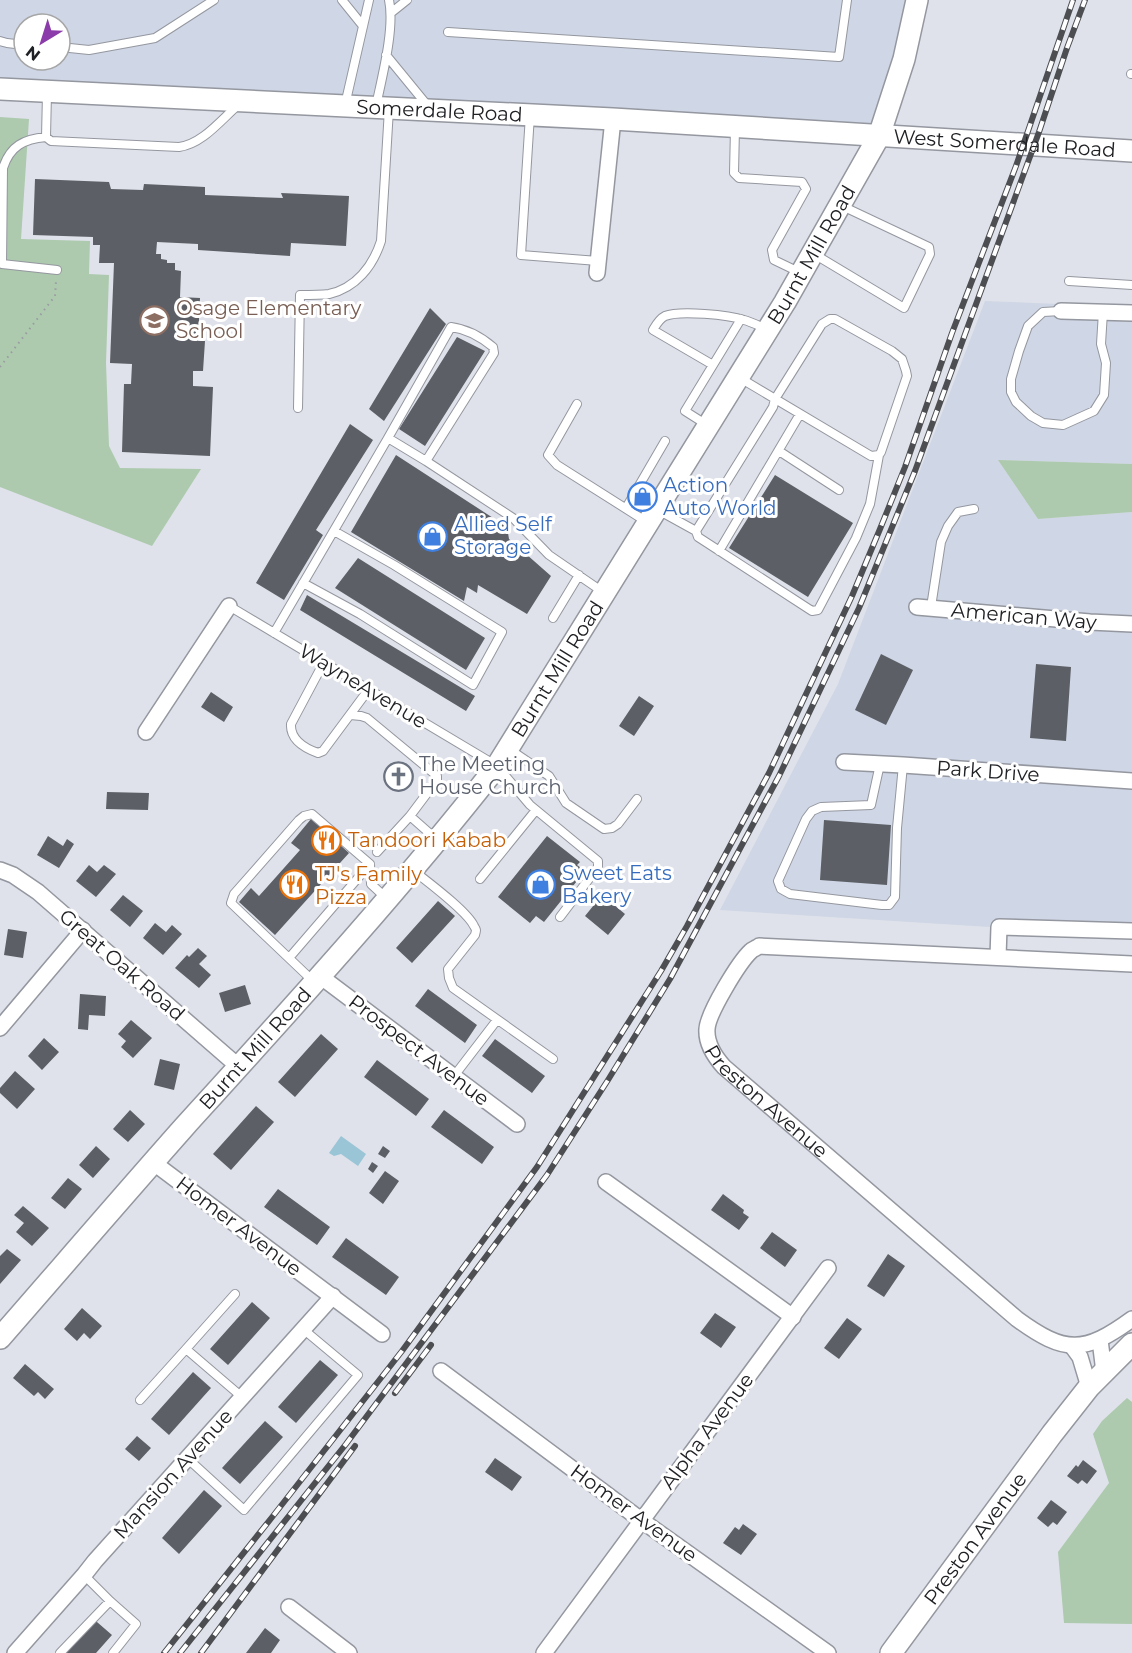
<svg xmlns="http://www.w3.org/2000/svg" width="1132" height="1653" viewBox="0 0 1132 1653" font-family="Montserrat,sans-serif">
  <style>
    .built { fill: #cfd6e5; fill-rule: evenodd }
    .green { fill: #adcaae }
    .water { fill: #9ac5d6 }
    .building { fill: #5c5f65 }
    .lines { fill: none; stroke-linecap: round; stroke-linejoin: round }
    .lane-casing { stroke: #94979f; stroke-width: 10 }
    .street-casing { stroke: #94979f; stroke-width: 18 }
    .secondary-casing { stroke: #94979f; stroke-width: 24 }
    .path { stroke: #9a9ca2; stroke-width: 2; stroke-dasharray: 1.5 4.5; stroke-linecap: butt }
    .lane { stroke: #fff; stroke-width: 8 }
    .street { stroke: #fff; stroke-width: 15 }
    .secondary { stroke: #fff; stroke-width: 21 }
    .rail-casing { stroke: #4c4e52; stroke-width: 6 }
    .rail { stroke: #fff; stroke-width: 4; stroke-dasharray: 11; stroke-linecap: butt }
    .labels { text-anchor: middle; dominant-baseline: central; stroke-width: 6; stroke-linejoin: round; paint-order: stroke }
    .street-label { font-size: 20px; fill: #202124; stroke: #fff }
    .education-label { font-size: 20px; fill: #785e54; stroke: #fff; text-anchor: start }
    .shop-label { font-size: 20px; fill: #366cbe; stroke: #fff; text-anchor: start }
    .worship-label { font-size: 20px; fill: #5b616d; stroke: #fff; text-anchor: start }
    .food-label { font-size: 20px; fill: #c56008; stroke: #fff; text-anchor: start }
  </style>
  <rect width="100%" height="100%" fill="#dfe2ea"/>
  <path class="built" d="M0 0H917L879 136 0 89ZM24 24H60V60H24Z
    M985 301 1132 307V464L998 460 1038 519 1132 512V936L720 910 838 684Z"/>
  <path class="green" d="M0 117 29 119 21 239 90 241 89 274 109 275 106 363 109 446 120 468 201 469 152 546 0 487Z
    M998 460 1132 464V512L1038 519Z
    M1127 1398 1132 1402V1624L1064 1623 1058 1552 1109 1483 1093 1434 1102 1421Z"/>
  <path class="water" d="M341 1136 366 1154 358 1166 341 1154 334 1156 329 1153Z"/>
  <path class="building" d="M35 179 109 182 111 189 143 190 144 184 205 187V195L283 198 281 193 349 196 346 246 291 243 290 256 198 250V244L157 242 156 254H161V259L167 260V263H175V270L181 271 180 297 200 298 198 341H205L203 371H193V386L213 387 210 456 122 452 124 384H131L132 364 110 363 114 263H99L100 245H93V237L33 235Z
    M430 308 446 324 384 421 369 409Z
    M457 337 485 351 425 446 399 429Z
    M350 424 373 440 316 530 323 535 284 600 256 583Z
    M396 455 507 527 509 539 551 576 527 614 478 585 477 593 467 587 464 601 351 532Z
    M775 475 853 523 808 597 729 548Z
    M358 558 485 638 466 670 335 588Z
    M307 595 475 696 466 711 300 610Z
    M881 654 913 670 886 725 855 710Z
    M1036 664 1071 667 1066 741 1030 738Z
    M211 692 233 707 224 722 201 707Z
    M639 696 654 706 634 736 619 726Z
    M107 792 149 793 148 810 106 809Z
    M311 819 349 853 275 935 239 902 251 888 259 896 276 877 300 850 291 843Z
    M824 820 891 825 887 885 820 880Z
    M48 836 63 846 67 839 74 844 59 868 37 855Z
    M547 836 580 862 577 865 585 871 544 922 536 916 530 923 498 897Z
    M89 865 97 872 104 865 116 874 96 897 76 881Z
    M123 895 143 911 130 927 110 910Z
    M602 895 625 914 608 935 585 916Z
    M438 901 455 916 412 963 396 948Z
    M155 923 166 932 172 925 182 934 163 955 143 938Z
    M8 929 27 932 23 958 4 955Z
    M198 948 207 956 199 964 211 975 199 988 175 968 187 955 189 957Z
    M245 985 251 1004 225 1012 219 993Z
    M428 989 477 1025 465 1043 415 1006Z
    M80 994 106 996 105 1016 89 1015 88 1030 78 1029Z
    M131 1020 152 1038 133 1058 121 1047 126 1041 118 1034Z
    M321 1034 338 1049 295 1097 278 1082Z
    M44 1038 59 1052 42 1070 28 1056Z
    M495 1039 545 1076 532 1093 482 1056Z
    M160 1059 180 1064 174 1090 154 1085Z
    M377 1060 429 1099 416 1116 364 1077Z
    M15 1071 35 1089 17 1109 0 1093V1088Z
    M256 1106 274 1122 231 1170 213 1154Z
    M130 1110 145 1124 128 1142 113 1129Z
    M444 1110 494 1147 482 1164 431 1127Z
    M96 1146 110 1159 93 1178 79 1165Z
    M383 1146 390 1151 385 1158 378 1154Z
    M372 1162 378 1166 373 1173 368 1169Z
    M385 1171 399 1181 383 1204 369 1193Z
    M68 1178 82 1189 65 1209 51 1198Z
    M278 1189 330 1227 317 1245 264 1207Z
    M723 1194 744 1210 743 1213 749 1217 739 1230 711 1210Z
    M23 1206 49 1228 32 1246 16 1232 24 1223 14 1215Z
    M772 1232 797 1250 785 1267 760 1248Z
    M346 1238 399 1277 386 1295 332 1257Z
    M7 1249 21 1260 0 1284V1256Z
    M888 1254 905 1266 884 1297 867 1286Z
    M252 1302 270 1318 228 1365 210 1349Z
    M82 1308 102 1326 90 1339 84 1333 77 1341 64 1329Z
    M715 1313 736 1327 721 1348 700 1333Z
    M847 1318 862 1329 839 1359 824 1348Z
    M320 1360 338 1375 296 1423 278 1407Z
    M25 1364 54 1389 45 1399 38 1392 34 1396 13 1378Z
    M193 1372 211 1388 169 1435 151 1419Z
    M265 1421 283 1437 240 1484 222 1468Z
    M137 1436 151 1448 139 1461 125 1449Z
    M495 1458 522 1477 512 1491 485 1472Z
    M1083 1460 1097 1471 1087 1484 1082 1480 1078 1484 1067 1476 1076 1465 1078 1467Z
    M204 1490 222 1506 179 1554 162 1538Z
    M1051 1500 1067 1512 1057 1525 1053 1522 1048 1527 1037 1518Z
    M743 1524 757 1534 741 1555 723 1543 735 1527 739 1530Z
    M90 1616 112 1635 96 1653H58Z
    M265 1628 280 1640 271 1653H246Z"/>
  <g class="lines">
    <defs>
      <path id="lane" d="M342 0 363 26
        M392 12 407 0
        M448 32 839 57 847 0
        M0 41 7 43 24 45
        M60 47 89 50 155 38 214 0
        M386 55 427 105
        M1131 74H1132
        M47 93 46 137 51 141 179 147C202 144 220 121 237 106
        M345 105 369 0
        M376 106C382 77 395 28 389 0
        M530 115 521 255 598 261
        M735 128 734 173 739 178 802 182 806 189 772 250 774 260 799 272
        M46 137C24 139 10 146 3 168L2 264 57 270
        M814 254 904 308 930 254 929 247 840 205
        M1069 281 1132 285
        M1061 311 1043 312 1028 326 1019 351 1011 379V392L1016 402 1031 416 1043 423 1063 425 1094 411 1104 395 1106 363 1101 344 1103 312
        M713 365 741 319
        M577 404 548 455 557 465 647 522
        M298 408 300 295C310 295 320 295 329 294 356 288 373 266 381 241L389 109
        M707 425 685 411 713 365 653 330C656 325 659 319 665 316 680 310 729 315 744 320 752 322 759 326 766 329
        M388 438 451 327C467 329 481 337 493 347L494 353 426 461
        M779 451 839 490
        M626 508 665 441
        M658 510 696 531 698 537 812 611 818 610 856 538 870 504 879 455
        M696 531 773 407 775 399 822 324 830 319H835L892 351 902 359 906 371 907 376 881 452 879 455 871 456 740 378
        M719 551 800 414
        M303 583 360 614 473 685 502 632 394 565 334 531
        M229 606 497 766 530 805 598 861V867L560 917
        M931 607 941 542 948 526 958 512 974 509
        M553 618 579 575
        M274 633 388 438 426 461 513 518 549 555 603 592
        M324 662 291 724C290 740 304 748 318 753L323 751 369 689
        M350 715 361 716 367 718 437 776V780L410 816 436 839
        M509 749 549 776 566 803 604 829 612 828 618 824 637 799
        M880 764 871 805 821 807 812 811 806 819 778 881 781 889 790 894 882 905H889L895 897 897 828 903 765
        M377 852 410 816
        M414 871C429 883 467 911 474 926 477 931 476 930 475 935L448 969 449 978 453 988 553 1059
        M480 879 536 810
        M289 958 370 864
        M313 981 231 903 234 894 299 820 304 816 312 814 370 864 371 884 386 898
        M454 1076 497 1020
        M186 1349 235 1294
        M140 1400 186 1349 242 1397
        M187 1458 244 1510 358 1375 303 1329
        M84 1575 110 1601 136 1624 113 1653
        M60 1653 110 1601"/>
      <g id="street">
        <path d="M597 273 613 119"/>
        <path d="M1061 311 1132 313"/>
        <path d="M917 607 1090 622 1132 624"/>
        <path d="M146 732 229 606"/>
        <path d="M844 762 903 765 1132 781"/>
        <path d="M0 870 13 875 38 892 239 1067"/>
        <path d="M998 957 999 927 1132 931"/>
        <path id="s1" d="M1132 964 759 946C757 948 753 949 751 951 739 962 708 1013 707 1029 706 1043 715 1057 724 1067L1017 1319C1065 1354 1084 1354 1132 1319"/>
        <path d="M320 976 517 1124"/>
        <path d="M0 1028 83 930"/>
        <path d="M154 1163 382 1334"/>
        <path d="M606 1182 793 1317"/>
        <path d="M1100 1340 1104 1372"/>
        <path d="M1072 1346 1080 1357 1089 1387"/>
        <path d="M441 1371 641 1520 828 1653"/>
        <path d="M289 1607 349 1653"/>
        <path d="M15 1653 84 1575 95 1561 333 1296"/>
        <path d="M544 1653 828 1268"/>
      </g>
      <g id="secondary">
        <path id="s2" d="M0 89 613 119 1132 151"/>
        <path id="s3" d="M0 1338C62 1267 123 1196 185 1126 292 1008 399 891 497 766L785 302 879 136 904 59 917 0"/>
        <path id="s4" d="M891 1653 1052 1434 1089 1387 1132 1344"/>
      </g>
    </defs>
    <use href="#lane" class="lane-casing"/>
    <use href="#street" class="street-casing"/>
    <use href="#secondary" class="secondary-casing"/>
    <path class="path" d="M0 367 55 296 56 281"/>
    <use href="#lane" class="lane"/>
    <use href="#street" class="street"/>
    <use href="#secondary" class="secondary"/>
    <defs>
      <path id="rail" d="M395 1393 431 1345
        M164 1653 273 1516 402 1351 537 1167 661 971 687 926 769 773 852 596 880 529 905 467 952 333 1016 166 1073 0
        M180 1653 346 1444 547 1175 608 1080 670 979 779 776 859 608 915 471 1039 132 1067 48 1085 0
        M201 1653 355 1446"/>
    </defs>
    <use href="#rail" class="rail-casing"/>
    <use href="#rail" class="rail"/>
  </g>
  <defs>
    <symbol id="school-ring" viewBox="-11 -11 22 22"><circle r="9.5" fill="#fff" stroke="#8d6e63" stroke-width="1.5"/><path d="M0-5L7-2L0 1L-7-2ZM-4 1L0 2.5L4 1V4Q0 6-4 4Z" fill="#8d6e63"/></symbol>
    <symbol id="shop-ring" viewBox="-11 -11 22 22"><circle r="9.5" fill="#fff" stroke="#3f7fe0" stroke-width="1.5"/><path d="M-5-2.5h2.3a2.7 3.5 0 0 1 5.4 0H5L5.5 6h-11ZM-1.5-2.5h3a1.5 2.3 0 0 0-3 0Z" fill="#3f7fe0"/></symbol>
    <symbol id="church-ring" viewBox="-11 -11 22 22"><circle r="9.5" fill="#fff" stroke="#6b7280" stroke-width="1.5"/><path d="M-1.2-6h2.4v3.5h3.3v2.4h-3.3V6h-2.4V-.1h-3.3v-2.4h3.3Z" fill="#6b7280"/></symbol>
    <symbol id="restaurant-ring" viewBox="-11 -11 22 22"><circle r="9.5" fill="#fff" stroke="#e8710a" stroke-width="1.5"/><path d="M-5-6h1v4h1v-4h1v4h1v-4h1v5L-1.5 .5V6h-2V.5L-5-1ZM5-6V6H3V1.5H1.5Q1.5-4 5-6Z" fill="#e8710a"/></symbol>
  </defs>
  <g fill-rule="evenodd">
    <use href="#school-ring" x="138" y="304" width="33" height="33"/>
    <use href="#shop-ring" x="626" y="480" width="33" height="33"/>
    <use href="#shop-ring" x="416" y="520" width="33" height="33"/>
    <use href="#church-ring" x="382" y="760" width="33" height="33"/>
    <use href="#restaurant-ring" x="310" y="824" width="33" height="33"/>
    <use href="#shop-ring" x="524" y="868" width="33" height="33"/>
    <use href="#restaurant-ring" x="278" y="868" width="33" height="33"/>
  </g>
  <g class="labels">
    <g class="street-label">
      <text stroke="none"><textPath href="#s2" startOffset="440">Somerdale Road</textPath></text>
      <text stroke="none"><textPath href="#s2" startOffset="1006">West Somerdale Road</textPath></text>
      <text stroke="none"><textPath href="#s3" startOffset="1358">Burnt Mill Road</textPath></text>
      <text transform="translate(1024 616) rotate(5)">American Way</text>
      <text stroke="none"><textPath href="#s3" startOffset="872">Burnt Mill Road</textPath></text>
      <text transform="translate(363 686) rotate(31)">WayneAvenue</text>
      <text transform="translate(988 771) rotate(4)">Park Drive</text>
      <text transform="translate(122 965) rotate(41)">Great Oak Road</text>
      <text stroke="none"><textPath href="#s3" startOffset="386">Burnt Mill Road</textPath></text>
      <text transform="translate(419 1050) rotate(37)">Prospect Avenue</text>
      <text stroke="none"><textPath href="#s1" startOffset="570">Preston Avenue</textPath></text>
      <text transform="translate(239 1226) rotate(37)">Homer Avenue</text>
      <text transform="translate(707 1431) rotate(-53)">Alpha Avenue</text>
      <text transform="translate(173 1474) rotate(-48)">Mansion Avenue</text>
      <text transform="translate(634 1513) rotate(36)">Homer Avenue</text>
      <text stroke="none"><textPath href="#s4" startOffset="142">Preston Avenue</textPath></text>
    </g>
    <g class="education-label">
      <text x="176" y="308">Osage Elementary<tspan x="176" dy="23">School</tspan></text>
    </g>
    <g class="shop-label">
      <text x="663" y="485">Action<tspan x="663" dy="23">Auto World</tspan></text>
      <text x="454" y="524">Allied Self<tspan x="454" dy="23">Storage</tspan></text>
      <text x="562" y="873">Sweet Eats<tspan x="562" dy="23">Bakery</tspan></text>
    </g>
    <g class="worship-label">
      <text x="419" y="764">The Meeting<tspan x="419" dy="23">House Church</tspan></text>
    </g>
    <g class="food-label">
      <text x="348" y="840">Tandoori Kabab</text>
      <text x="315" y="874">TJ's Family<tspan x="315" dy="23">Pizza</tspan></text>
    </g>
  </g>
  <g transform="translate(42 42) rotate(218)"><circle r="28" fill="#ffffff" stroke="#a6a6a7" stroke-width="1.5"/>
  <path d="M0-4.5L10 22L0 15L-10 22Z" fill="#8b3baa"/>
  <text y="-9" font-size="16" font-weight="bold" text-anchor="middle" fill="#202124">N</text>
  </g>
</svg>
